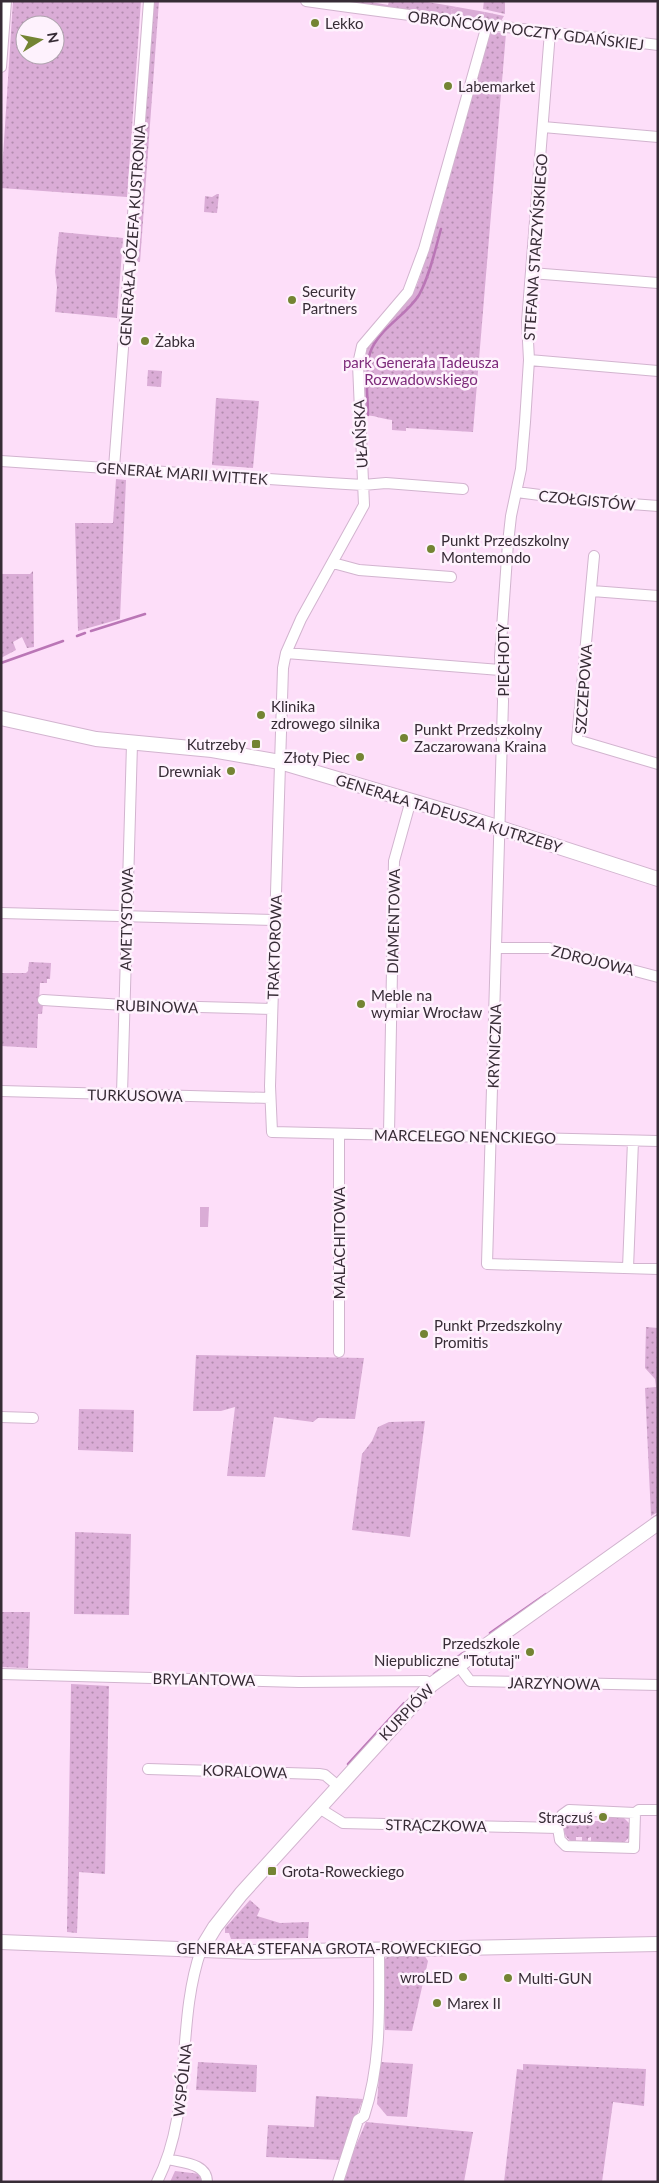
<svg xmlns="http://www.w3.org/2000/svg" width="659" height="2183" viewBox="0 0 659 2183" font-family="Lato,sans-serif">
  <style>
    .green { fill: url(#green-dots); fill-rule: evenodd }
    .forest { fill: url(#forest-firs) }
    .pitch { fill: #daacd6 }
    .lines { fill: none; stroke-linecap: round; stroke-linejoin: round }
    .stream { stroke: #ba76b6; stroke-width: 2.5 }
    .street-casing { stroke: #d2b4cf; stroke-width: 12 }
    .secondary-casing { stroke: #d2b4cf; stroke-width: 16 }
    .street { stroke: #fff; stroke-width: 10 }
    .secondary { stroke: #fff; stroke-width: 14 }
    .poi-dot { fill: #748433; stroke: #fef2fd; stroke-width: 2 }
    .labels { text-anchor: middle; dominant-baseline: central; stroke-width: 5; stroke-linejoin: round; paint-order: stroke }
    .poi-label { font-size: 15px; fill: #372c36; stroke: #fef2fd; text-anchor: start }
    .street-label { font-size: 15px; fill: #372c36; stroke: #fef2fd }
    .park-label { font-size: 15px; fill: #7d2a7a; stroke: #fef2fd }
  </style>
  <defs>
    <pattern id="green-dots" width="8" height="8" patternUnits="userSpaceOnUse" patternTransform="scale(1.25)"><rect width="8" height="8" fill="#daacd6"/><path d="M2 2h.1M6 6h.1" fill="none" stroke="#b28cae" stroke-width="1.8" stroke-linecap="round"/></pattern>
    <pattern id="forest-firs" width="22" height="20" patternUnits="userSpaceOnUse" patternTransform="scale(1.25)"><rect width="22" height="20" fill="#daacd6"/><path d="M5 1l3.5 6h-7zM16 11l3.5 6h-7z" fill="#b28cae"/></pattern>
  </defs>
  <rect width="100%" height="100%" fill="#fddef9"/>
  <path class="green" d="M13 1H141L127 197 1 188ZM25 25H55V55H25Z
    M154 1H159L140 262H134Z
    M331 1H365L388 5 389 1H422L457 7 451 10 452 17 357 3 355 5Z
    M484 1H505V14L483 9Z
    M485 12 504 16 501 21 482 20Z
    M491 32 506 33 473 432 406 428V431L392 430V420C382 419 374 415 363 415L362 373 367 347 372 338 410 298 417 285 430 247 480 63Z
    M217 194H219L217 213 204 212 205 196 212 197Z
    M59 232 123 238 117 318 55 312 57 287 55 272Z
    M148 370 162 371 161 387 147 386Z
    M216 398 259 401 253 468 212 465Z
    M116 479 126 480 120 619 78 631 75 523H113Z
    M33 571 34 647 27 648 22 637 13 642 16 650 1 658V574H30Z
    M29 962 51 963 50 979H47V983H40L39 1001 43 1005 42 1014H38L37 1048 1 1046V973H26L28 971Z
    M646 1327 658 1328V1512L651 1516 645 1388 656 1387 655 1379 645 1368Z
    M196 1355 364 1358 355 1419 318 1418 313 1422 274 1417 265 1477 227 1476 235 1407 221 1411H193Z
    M79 1409 134 1410 133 1452 78 1450Z
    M425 1421 410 1537 352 1530 362 1454 372 1441 378 1427 389 1422Z
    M75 1532 131 1534 129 1615 74 1614Z
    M1 1612H30L28 1668 1 1667Z
    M71 1684 109 1686 105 1874 79 1872 77 1933 67 1932V1929Z
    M582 1814V1821H601V1815L623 1817 630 1824V1836L624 1843 591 1844V1837L588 1838V1844H582V1837H576V1844C568 1840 563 1835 564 1826L568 1818Z
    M250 1900 260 1909 257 1916 280 1923 309 1922 308 1938 231 1939 229 1933H225V1928Z
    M424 1955 428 1961 412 2031 385 2030 383 1960 389 1956Z
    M198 2062 257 2065 256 2092 196 2090Z
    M380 2062 413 2064 407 2117 387 2116 377 2104Z
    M523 2064 646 2069 644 2106 613 2102 602 2182H504L517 2069 523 2070Z
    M316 2096 363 2099 340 2160 266 2157 268 2125 314 2127Z
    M366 2122 473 2132 464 2182H344L350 2159Z
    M175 2171 200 2174 203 2182H170Z"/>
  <path class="forest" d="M457 7 485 12 482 20 452 17 451 10Z"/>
  <path class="pitch" d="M200 1207H209L208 1227H200Z"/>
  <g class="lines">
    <path class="stream" d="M368 415C368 395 364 372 370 353 378 329 406 316 419 295 430 275 435 250 441 229
      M91 631 145 614
      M77 636 85 633
      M1 663 63 641
      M652 1519 658 1515
      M490 1633 546 1594
      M434 1674 470 1648
      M348 1764 404 1703"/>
    <defs>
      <path id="street" d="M306 1C423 18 540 31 658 45
        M487 25 424 249 408 292 362 346 358 364 364 505 301 619 286 653 283 668 270 1086 272 1132 658 1141
        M550 32 527 322 529 360 525 422 521 469 511 516 508 543 500 657 503 701 487 1264 658 1269
        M1 67 6 1
        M543 127 658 137
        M531 273 658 283
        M529 360 658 371
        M1 461 329 483 363 485 386 483 463 489
        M114 468 149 1
        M517 492 578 500 658 506
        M594 556 577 740 658 764
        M333 563 359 570 451 577
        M592 591 658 596
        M286 653 500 670
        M1 913 274 920
        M497 948H549L658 977
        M43 1000 124 1005 272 1009
        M1 1091 270 1098
        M122 1094 132 744
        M339 1134V1352
        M389 1134 394 861 411 800
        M628 1268 633 1141
        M1 1417 33 1418
        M458 1665 470 1681 658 1685
        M1 1674 299 1682 426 1681 431 1685
        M148 1769 319 1774 325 1775 338 1786
        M319 1808 343 1823 558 1828 562 1815 569 1810 635 1813 639 1810H658
        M558 1828 560 1840 566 1846 634 1848 635 1813
        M168 2159C182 2163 207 2163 207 2182
        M157 2182C194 2109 175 2025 201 1950
        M338 2182 358 2120 364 2116C382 2062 379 2005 379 1949"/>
      <path id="secondary" d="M1 718 96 739 212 750 280 762 466 817 658 879
        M1 1942 254 1952 658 1944
        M201 1950 215 1927 241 1894 431 1685 658 1523"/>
    </defs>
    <use href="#street" class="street-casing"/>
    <use href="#secondary" class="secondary-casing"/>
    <use href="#street" class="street"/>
    <use href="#secondary" class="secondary"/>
  </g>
  <g class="poi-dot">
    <circle cx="315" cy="23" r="5"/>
    <circle cx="448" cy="86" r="5"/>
    <circle cx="292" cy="300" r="5"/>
    <circle cx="145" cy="341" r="5"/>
    <circle cx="431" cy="549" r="5"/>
    <circle cx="261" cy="715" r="5"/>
    <circle cx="404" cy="738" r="5"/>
    <rect x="251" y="739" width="10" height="10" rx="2.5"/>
    <circle cx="360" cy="757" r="5"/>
    <circle cx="231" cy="771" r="5"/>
    <circle cx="361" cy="1004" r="5"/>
    <circle cx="424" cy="1334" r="5"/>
    <circle cx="530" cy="1652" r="5"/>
    <circle cx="603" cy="1817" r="5"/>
    <rect x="267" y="1866" width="10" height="10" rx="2.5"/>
    <circle cx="463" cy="1977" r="5"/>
    <circle cx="508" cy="1978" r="5"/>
    <circle cx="437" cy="2003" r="5"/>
  </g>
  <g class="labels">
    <g class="poi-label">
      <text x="325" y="23">Lekko</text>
      <text x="458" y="86">Labemarket</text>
      <text x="302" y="291">Security<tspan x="302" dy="17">Partners</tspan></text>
      <text x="155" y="341">Żabka</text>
      <text x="441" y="540">Punkt Przedszkolny<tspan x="441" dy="17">Montemondo</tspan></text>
      <text x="271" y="706">Klinika<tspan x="271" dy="17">zdrowego silnika</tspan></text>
      <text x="414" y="729">Punkt Przedszkolny<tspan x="414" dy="17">Zaczarowana Kraina</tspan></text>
      <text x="246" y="744" text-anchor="end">Kutrzeby</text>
      <text x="350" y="757" text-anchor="end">Złoty Piec</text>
      <text x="221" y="771" text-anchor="end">Drewniak</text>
      <text x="371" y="995">Meble na<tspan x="371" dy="17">wymiar Wrocław</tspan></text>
      <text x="434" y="1325">Punkt Przedszkolny<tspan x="434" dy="17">Promitis</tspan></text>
      <text x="520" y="1643" text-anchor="end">Przedszkole<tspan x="520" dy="17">Niepubliczne "Totutaj"</tspan></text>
      <text x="593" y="1817" text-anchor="end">Strączuś</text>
      <text x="282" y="1871">Grota-Roweckiego</text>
      <text x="453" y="1977" text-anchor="end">wroLED</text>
      <text x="518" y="1978">Multi-GUN</text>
      <text x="447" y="2003">Marex II</text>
    </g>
    <g class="street-label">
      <text transform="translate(526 30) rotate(7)">OBROŃCÓW POCZTY GDAŃSKIEJ</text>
      <text transform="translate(132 235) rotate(-86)">GENERAŁA JÓZEFA KUSTRONIA</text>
      <text transform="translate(535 247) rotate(-86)">STEFANA STARZYŃSKIEGO</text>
      <text transform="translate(360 434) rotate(-93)">UŁAŃSKA</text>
      <text transform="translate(182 473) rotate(4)">GENERAŁ MARII WITTEK</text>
      <text transform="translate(587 500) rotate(6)">CZOŁGISTÓW</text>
      <text transform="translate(503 660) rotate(-90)">PIECHOTY</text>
      <text transform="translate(583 689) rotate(-86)">SZCZEPOWA</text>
      <text transform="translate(449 813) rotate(17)">GENERAŁA TADEUSZA KUTRZEBY</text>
      <text transform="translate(126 919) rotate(-89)">AMETYSTOWA</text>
      <text transform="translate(393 921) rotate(-89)">DIAMENTOWA</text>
      <text transform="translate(274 947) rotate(-88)">TRAKTOROWA</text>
      <text transform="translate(593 960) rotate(14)">ZDROJOWA</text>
      <text transform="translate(157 1006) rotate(2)">RUBINOWA</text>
      <text transform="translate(494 1046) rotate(-88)">KRYNICZNA</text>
      <text transform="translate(135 1095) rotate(1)">TURKUSOWA</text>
      <text transform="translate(465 1136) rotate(1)">MARCELEGO NENCKIEGO</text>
      <text transform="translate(339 1243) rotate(-90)">MALACHITOWA</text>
      <text transform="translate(204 1679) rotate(1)">BRYLANTOWA</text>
      <text transform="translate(554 1683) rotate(1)">JARZYNOWA</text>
      <text transform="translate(406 1712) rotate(-46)">KURPIÓW</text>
      <text transform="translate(245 1771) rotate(2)">KORALOWA</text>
      <text transform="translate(436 1825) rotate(1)">STRĄCZKOWA</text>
      <text x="329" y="1948">GENERAŁA STEFANA GROTA-ROWECKIEGO</text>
      <text transform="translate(182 2080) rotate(-84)">WSPÓLNA</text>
    </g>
    <g class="park-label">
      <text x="421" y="362">park Generała Tadeusza<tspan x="421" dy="17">Rozwadowskiego</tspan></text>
    </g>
  </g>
  <rect width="659" height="2183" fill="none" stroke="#372c36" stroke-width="5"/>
  <g transform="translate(40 40) rotate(80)"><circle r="24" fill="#fef2fd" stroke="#aea3ad"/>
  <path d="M0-4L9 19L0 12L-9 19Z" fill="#748433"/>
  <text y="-8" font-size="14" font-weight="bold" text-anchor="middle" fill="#372c36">N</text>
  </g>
</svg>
